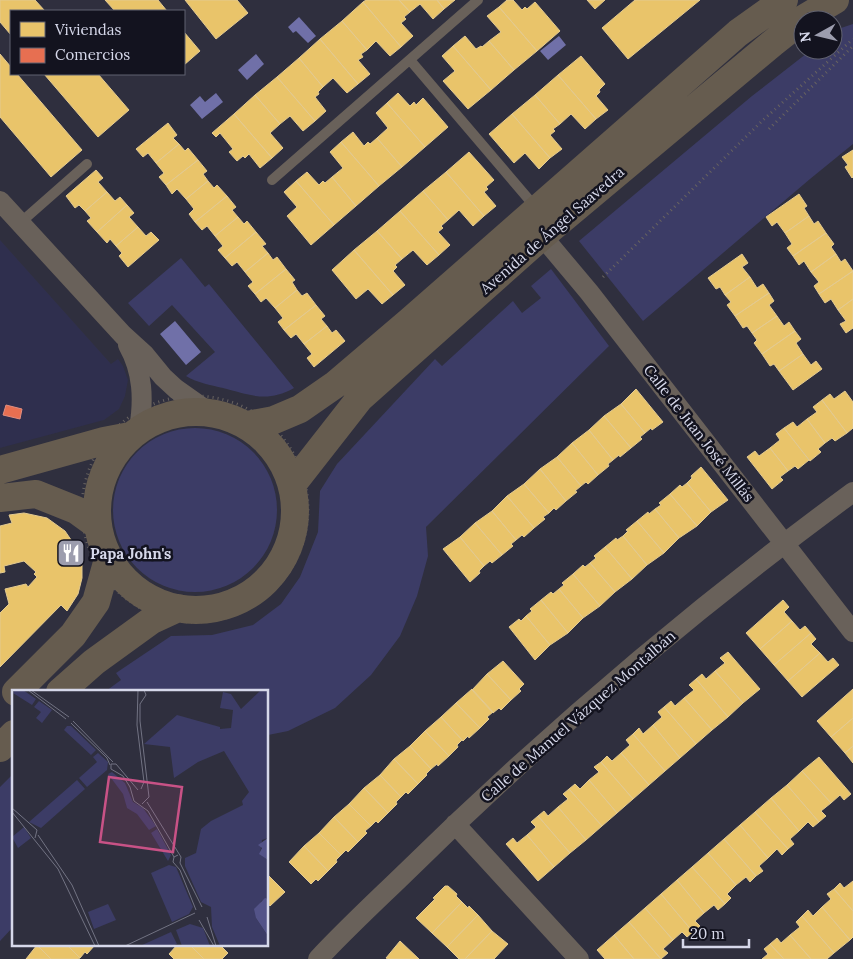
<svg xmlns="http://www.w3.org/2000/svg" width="853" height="959" viewBox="0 0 853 959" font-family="Lora,serif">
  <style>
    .built { fill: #2f2f4e }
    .green { fill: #3c3c66 }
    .water { fill: #7070a8 }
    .homes { fill: #e9c46a; stroke: #e3ca90 }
    .shops { fill: #e76f51; stroke: #e28e7f }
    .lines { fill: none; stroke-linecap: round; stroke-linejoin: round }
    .path { stroke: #686360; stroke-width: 3; stroke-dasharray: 1 4; stroke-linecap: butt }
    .lane { stroke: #69615a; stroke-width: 10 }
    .street { stroke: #69615a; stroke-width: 20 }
    .secondary { stroke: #665c4f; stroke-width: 28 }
    .labels { text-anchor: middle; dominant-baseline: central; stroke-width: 5; stroke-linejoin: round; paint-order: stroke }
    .street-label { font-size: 15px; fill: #d6d8ea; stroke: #13131f }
    .poi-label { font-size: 15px; font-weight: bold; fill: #d6d8ea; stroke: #13131f; text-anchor: start }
    .inset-road { fill: none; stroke: #727383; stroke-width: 1 }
    .view { fill: #c85286; fill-opacity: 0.15; stroke: #c85286; stroke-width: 2.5 }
    .inset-edge { fill: none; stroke: #d6d8ea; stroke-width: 2.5 }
  </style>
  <rect width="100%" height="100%" fill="#2f2f3e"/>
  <path class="built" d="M0 240 111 364 118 359 123 366 128 380 125 396 119 409 104 420 0 448Z"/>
  <path class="green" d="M853 24V144L810 179 643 321 579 241 752 96 811 50H833V33L838 29Z
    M181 258 205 287 209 284 294 388C267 403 251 395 223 388 210 385 198 383 186 376L215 352 172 305 149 326 128 303Z
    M551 269 609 346 426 527 428 556 417 596 400 636 371 675 335 708 288 731 268 735V692L106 691 121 680 116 673 171 636 212 635 253 625 281 604 300 577 318 532 320 491 337 464 435 359 442 366 513 301 522 313 541 298 531 286Z
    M113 510a82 82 0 1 1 164 0a82 82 0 1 1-164 0Z
    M14 773V926L0 941V787Z"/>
  <path class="water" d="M299 17 316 36 308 43 296 31 293 33 288 27Z
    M559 36 566 45 548 60 540 51Z
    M256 54 264 64 247 80 238 70Z
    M216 93 223 102 202 119 190 105 200 96 205 102Z
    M175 321 201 352 186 365 160 334Z"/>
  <path class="homes" d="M0 0H35L45 11H11V35L0 22Z
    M105 0H158L167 11H115Z
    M185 0H237L248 13 216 39Z
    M366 0H399L410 12 404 17 406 19 401 23 413 36 401 47 363 2Z
    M399 0H437L444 9 433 19 420 4 410 12Z
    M437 0H455L444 9Z
    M507 0H513L522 10 525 7 527 9 535 2 560 31 537 51 499 7Z
    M587 0H605L595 9Z
    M635 0H700L628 59 602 28Z
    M363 2 401 47 390 56 376 41 367 50 342 21Z
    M499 7 537 51 514 70 489 41 501 32 487 16Z
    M342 21 367 50 361 54 363 57 358 60 370 74 358 84 320 39Z
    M184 32 200 51 184 65Z
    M465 36 476 49 481 46 482 47 489 41 514 70 491 90 453 46Z
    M320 39 358 84 347 93 333 78 323 87 299 58Z
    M453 46 491 90 468 109 443 81 455 71 442 56Z
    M0 54 11 67V74H17L82 150 51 177 0 117Z
    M581 56 605 84 599 90 600 92 596 96 608 110 596 119 558 75Z
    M299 58 323 87 318 92 319 94 315 97 326 111 315 121 277 77Z
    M44 74H98L129 110 98 137Z
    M558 75 596 119 585 129 571 114 560 124 535 95Z
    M277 77 315 121 303 131 290 116 280 124 255 95Z
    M398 93 410 106 414 102 416 105 423 98 448 127 425 147 387 103Z
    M255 95 280 124 270 133 283 148 272 158 234 114Z
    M535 95 560 124 553 129 555 131 550 135 562 149 550 158 512 114Z
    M387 103 425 147 402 167 377 138 388 128 376 113Z
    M234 114 272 158 260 168 249 154 245 158 243 156 237 161 229 152 233 149 220 133 216 137 212 133Z
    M512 114 550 158 539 169 525 153 514 163 489 134Z
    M168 123 177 135 173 138 179 144 156 163 148 153 143 157 136 149Z
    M353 132 364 146 368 142 370 144 377 138 402 167 379 186 341 142Z
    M341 142 379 186 356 206 332 177 343 168 330 152Z
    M179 144 185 151 188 148 198 160 166 185 159 177 164 173 156 163Z
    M853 150V177L852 178 845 167 848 165 842 157Z
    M469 152 494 180 486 187 488 189 484 192 496 206 484 216 446 172Z
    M198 160 207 171 203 174 208 181 186 199 177 189 172 194 166 185Z
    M96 170 103 178 98 182 107 192 85 211 79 205 75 208 66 196Z
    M307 172 319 185 323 181 325 183 332 177 356 206 334 225 296 181Z
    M446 172 484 216 473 226 459 210 448 220 423 191Z
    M208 181 214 188 217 185 227 196 195 222 189 214 194 209 186 199Z
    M296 181 334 225 311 245 287 216 297 207 284 192Z
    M423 191 448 220 441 226 443 228 438 232 450 245 439 255 400 211Z
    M107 192 115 201 120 197 127 205 97 232 87 221 91 218 85 211Z
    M799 194 807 206 804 208 809 216 785 233 777 222 772 226 766 217Z
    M227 196 236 207 232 210 238 217 215 236 207 226 202 230 195 222Z
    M127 205 134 213 129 217 138 227 116 246 110 239 107 243 97 232Z
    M400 211 439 255 427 265 413 250 402 259 377 231Z
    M809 216 814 224 818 221 826 233 793 256 787 248 792 244 785 233Z
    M238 217 244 224 247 221 256 232 225 258 218 250 223 246 215 236Z
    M138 227 146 236 151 232 159 240 128 267 119 256 122 253 116 246Z
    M377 231 402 259 395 265 397 267 393 271 405 285 393 295 354 250Z
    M256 232 266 244 262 246 268 253 245 272 237 262 232 266 225 258Z
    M826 233 834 244 831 247 836 254 811 272 804 261 799 265 793 256Z
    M354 250 393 295 382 304 368 289 356 299 332 270Z
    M268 253 273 260 277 257 286 269 255 294 248 286 253 282 245 272Z
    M742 254 748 263 742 267 750 277 725 295 720 287 716 289 708 278Z
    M836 254 841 262 845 259 853 271 819 294 814 286 819 282 811 272Z
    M286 269 295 280 292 282 297 290 275 308 266 298 261 302 255 294Z
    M853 271V299L838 310 831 299 825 303 819 294Z
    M750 277 757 288 763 284 769 293 735 316 727 305 731 302 725 295Z
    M297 290 302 296 307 293 316 305 284 330 278 322 283 318 275 308Z
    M769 293 774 301 769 305 777 316 752 333 747 326 743 328 735 316Z
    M853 299V328L846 333 840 324 846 321 838 310Z
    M316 305 325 316 321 319 327 326 304 344 296 334 291 338 284 330Z
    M777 316 784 326 789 322 795 331 762 354 754 343 757 340 752 333Z
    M327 326 332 333 336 330 345 341 314 367 307 358 312 354 304 344Z
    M795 331 801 339 796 343 803 354 779 371 774 364 770 366 762 354Z
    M803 354 811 365 816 361 822 369 793 390 779 371Z
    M636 389 663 422 652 430 651 428 645 433 621 404Z
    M845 391 853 402V428L847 433 822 400 830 394 834 399Z
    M822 400 847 433 835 441 832 438 825 443 807 419 817 412 813 407Z
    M621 404 645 433 640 437 642 439 631 448 604 416Z
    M604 416 631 448 620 457 619 455 613 460 589 430Z
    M807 419 825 443 818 449 821 452 810 461 784 428 793 422 797 427Z
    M784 428 809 460 798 469 795 466 788 471 770 448 780 440 776 434Z
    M589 430 613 460 608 464 609 466 598 475 572 443Z
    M572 443 598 475 588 484 586 482 581 486 557 457Z
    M770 448 788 471 780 477 783 480 772 489 747 457 755 451 759 456Z
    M557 457 581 486 575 491 577 492 566 501 540 469Z
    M701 467 728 500 711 512 687 483 692 478 691 476Z
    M540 469 566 501 556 510 554 508 549 513 524 484Z
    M687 483 711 512 697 526 670 494 680 485 682 487Z
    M524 484 549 513 543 517 545 519 534 528 507 496Z
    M670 494 697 526 679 538 655 509 661 505 659 503Z
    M507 496 534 528 524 537 522 535 516 540 492 511Z
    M655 509 679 538 664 553 637 521 648 512 649 514Z
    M492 511 516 540 511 544 513 546 502 555 475 523Z
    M24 513 47 518 65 531 78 550 82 564V578L78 594 67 611 61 605 0 667V613L9 604 5 589 26 584 28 587 37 577 34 574 36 572 24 561 4 566 5 572 0 573V526L12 523 9 515Z
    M637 521 664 553 647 565 623 536 628 531 626 530Z
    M475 523 502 555 492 563 490 561 484 566 460 537Z
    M623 536 647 565 632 579 605 547 616 538 617 540Z
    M460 537 484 566 479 571 480 573 470 582 443 549Z
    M605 547 632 579 615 592 590 563 596 558 594 556Z
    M590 563 615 592 600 606 573 574 583 565 585 567Z
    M573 574 600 606 583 618 559 589 564 585 562 583Z
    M559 589 583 618 568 633 541 600 551 592 553 594Z
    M541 600 568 633 550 645 526 616 532 611 530 609Z
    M783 600 789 607 784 612 792 621 760 649 746 633Z
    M526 616 550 645 535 660 509 627 519 619 521 621Z
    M792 621 800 630 805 626 811 633 774 665 760 649Z
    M811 633 816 639 811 644 820 653 788 681 774 665Z
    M728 652 760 689 743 703 715 671 725 663 720 658Z
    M820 653 828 662 833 658 839 665 802 697 788 681Z
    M503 661 524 684 519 689 521 691 511 700 487 674Z
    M715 671 743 703 728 717 696 679 702 674 706 679Z
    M487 674 511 700 501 710 499 708 493 713 472 690Z
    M696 679 728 717 712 730 684 698 694 690 689 685Z
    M472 689 493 712 487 717 489 719 480 728 456 703Z
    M853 689V718L831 737 817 721Z
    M684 698 712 730 696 744 664 707 671 701 675 706Z
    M456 703 480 728 469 738 468 736 463 741 441 717Z
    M664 707 696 744 680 758 653 725 662 717 658 712Z
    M441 717 462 740 457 745 458 747 449 756 425 731Z
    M853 718V746L845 753 831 737Z
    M653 725 680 758 665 771 633 734 639 728 643 734Z
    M425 731 449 756 438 766 437 764 431 769 410 746Z
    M633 734 665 771 649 785 621 753 630 745 626 740Z
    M410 746 431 769 426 774 427 775 418 784 394 759Z
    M853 746V763L845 753Z
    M621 753 649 785 633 799 601 762 607 756 612 761Z
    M819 757 851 794 844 800 840 795 831 803 802 771Z
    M394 759 418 784 408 794 406 792 401 797 380 775Z
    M601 762 633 799 617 813 589 780 599 772 594 767Z
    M802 771 831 803 821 811 826 816 819 822 787 785Z
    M380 775 401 797 396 802 397 804 388 813 364 788Z
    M589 780 617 813 602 826 569 789 575 784 580 789Z
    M787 785 819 822 813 827 808 822 799 831 771 798Z
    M364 788 388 813 378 823 376 821 371 826 349 804Z
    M569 789 602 826 586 840 558 807 568 799 563 794Z
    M771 798 799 831 790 839 794 844 788 849 755 812Z
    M349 804 371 826 365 831 367 833 358 842 334 817Z
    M558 807 586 840 570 853 538 816 544 811 548 816Z
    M755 812 788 849 782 855 777 849 768 858 740 825Z
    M538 816 570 853 554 867 527 835 536 827 531 822Z
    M334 817 358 842 348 852 346 850 341 855 319 833Z
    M740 825 768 858 759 866 763 871 756 876 724 839Z
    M319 833 341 855 336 860 337 862 328 871 304 846Z
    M527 835 554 867 538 881 506 844 513 838 517 843Z
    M724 839 756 876 750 882 746 877 736 885 708 853Z
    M304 846 328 871 318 881 316 879 311 884 289 862Z
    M708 853 736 885 727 894 731 898 725 904 692 867Z
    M692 867 725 904 718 910 714 905 704 913 677 880Z
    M268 875 285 892 270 906 268 904Z
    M677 880 704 913 695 921 700 926 693 932 661 894Z
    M853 881V911L834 889 840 883 844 888Z
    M445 886H448L457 894 456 896 462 902 432 933 416 918 435 899 433 898Z
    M834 889 853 911V937L850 940 822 907 831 899 827 894Z
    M661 894 693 932 687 937 682 932 673 940 645 908Z
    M462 902 468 908 469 906 478 915 447 947 432 933Z
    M822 907 850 940 834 953 802 916 808 910 813 916Z
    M645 908 673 940 663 949 668 953 661 959 629 922Z
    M478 915 492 931 465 959H459L447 947Z
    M802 916 834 953 827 959H811L790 935 800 927 796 922Z
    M629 922 661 959H634L614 935Z
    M492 931 508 944 494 959H465Z
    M614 935 634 959H605L597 950Z
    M790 935 811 959H784L770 944 777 938 781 943Z
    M400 941 419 959H388L386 958Z
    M770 944 784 959H762L768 954 764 949Z
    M37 945 51 959H26Z
    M37 945H67L80 958 78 959H51Z
    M67 945H95L87 954 85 952 80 958Z
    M177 945H190L204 959H174L169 954Z
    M190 945H220L228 953 222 959H204Z"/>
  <path class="shops" d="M6 405 22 409 20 419 3 415Z"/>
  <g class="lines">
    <path class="path" d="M769 129 853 46
      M603 277 762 121 853 39
      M82 509a113 113 0 1 1 226 0a113 113 0 1 1-226 0Z"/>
    <path class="lane" d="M410 60 537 209
      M272 180 478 0
      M20 223 87 164"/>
    <path class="street" d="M0 201 123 335 145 355 163 377 176 389 210 413
      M542 236 589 292 853 632
      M128 345C143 372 144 399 139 429
      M455 824 579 959
      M318 959C344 931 373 904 401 877 542 738 694 609 853 492"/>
    <path class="secondary" d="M97 511a99 99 0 1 1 198 0a99 99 0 1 1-198 0Z
      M247 425 274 420 300 409 336 384 410 321 738 33 784 0
      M0 470 104 441 130 436
      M292 485 360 398 542 236 774 42 803 19 835 0
      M0 498 36 494 76 510 98 526
      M16 692 73 635 96 602 108 559
      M60 692 94 662 152 620 178 608
      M0 748 14 734"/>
  </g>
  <defs>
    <symbol id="restaurant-square" viewBox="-11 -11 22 22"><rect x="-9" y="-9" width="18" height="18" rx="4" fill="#9c9dae" stroke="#13131f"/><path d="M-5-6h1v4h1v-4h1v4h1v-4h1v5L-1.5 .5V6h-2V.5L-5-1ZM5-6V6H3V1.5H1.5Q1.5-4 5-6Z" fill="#fff"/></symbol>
  </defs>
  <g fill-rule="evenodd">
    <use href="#restaurant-square" x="55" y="537" width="32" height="32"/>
  </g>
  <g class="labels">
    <g class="street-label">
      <text transform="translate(552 230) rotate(-41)">Avenida de Ángel Saavedra</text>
      <text transform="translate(699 433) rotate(52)">Calle de Juan José Millás</text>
      <text transform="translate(578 716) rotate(-41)">Calle de Manuel Vázquez Montalbán</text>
    </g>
    <g class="poi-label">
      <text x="90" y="553">Papa John's</text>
    </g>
  </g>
  <g transform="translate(12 690)">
    <rect width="256" height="256" fill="#2f2f3e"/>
    <path d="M3 0H11L24 9 20 15 1 3ZM249 0H256V148L250 150 248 164 256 170V209L249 211 244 228 256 246V256H208L200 237 199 217 189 212 173 176V168L184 163 189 139 199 131 231 115 230 111 237 102 212 61 186 72 162 88 158 57 132 54 165 25 208 37V39L219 38 221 20 208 18 211 2 219 4 229 19ZM27 11 40 20 30 33 24 28 29 22 22 17ZM55 36H59L84 60 79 65 52 40ZM86 63 96 72 95 80 75 97 67 88 85 72 81 67ZM100 82 113 93 121 112 131 118 144 136 137 140 125 124 115 118 111 104 96 84ZM65 90 73 99 29 138 17 132ZM12 137 19 148 6 158 0 147ZM145 139 159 165 156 171 139 143ZM157 175 164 177 181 217 177 224 160 232 139 183ZM96 214 104 230 82 239 76 222ZM178 234 191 238 198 256H170L164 240ZM159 242 165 254 160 256H128Z" fill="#3c3c66"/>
    <path d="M256 148V170L247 164 250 158 246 155ZM253 208 256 209V246L244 228 242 219Z" fill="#535388"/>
    <path class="inset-road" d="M16 0 54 29M19 0 57 27M126 0 125 35 132 92 129 99M61 31 101 72M59 33 95 68 98 75M126 100 104 74H99V79L111 86 118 97 122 111 136 121 162 167M135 112 169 167 168 173M130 114 137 107 128 31V14L134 5 132 0M0 118 25 140 23 148M0 122 46 179 83 256M26 145 60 195 87 256M166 165 162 167 161 172 168 180 184 220M168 173 190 217M195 227 204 256M187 230 202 256M113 256 183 223"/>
    <path class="view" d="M97 87 170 97 161 162 88 152Z"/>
    <rect width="256" height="256" class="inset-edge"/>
  </g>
  <rect x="10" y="10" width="175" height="65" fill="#13131f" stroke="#616270"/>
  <rect x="20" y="22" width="25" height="15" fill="#e9c46a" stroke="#616270"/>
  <text x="55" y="35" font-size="15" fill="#d6d8ea">Viviendas</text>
  <rect x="20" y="48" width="25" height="15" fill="#e76f51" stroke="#616270"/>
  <text x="55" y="60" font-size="15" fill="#d6d8ea">Comercios</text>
  <g transform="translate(818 35) rotate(262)"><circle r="24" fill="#13131f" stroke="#616270"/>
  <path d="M0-4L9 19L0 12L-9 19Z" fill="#9c9dae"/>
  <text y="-8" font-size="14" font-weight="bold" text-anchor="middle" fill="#d6d8ea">N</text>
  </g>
  <path d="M683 939v8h66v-8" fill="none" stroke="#d6d8ea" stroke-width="2.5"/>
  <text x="690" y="939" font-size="15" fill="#d6d8ea" stroke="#13131f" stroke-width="4" paint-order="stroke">20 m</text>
</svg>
